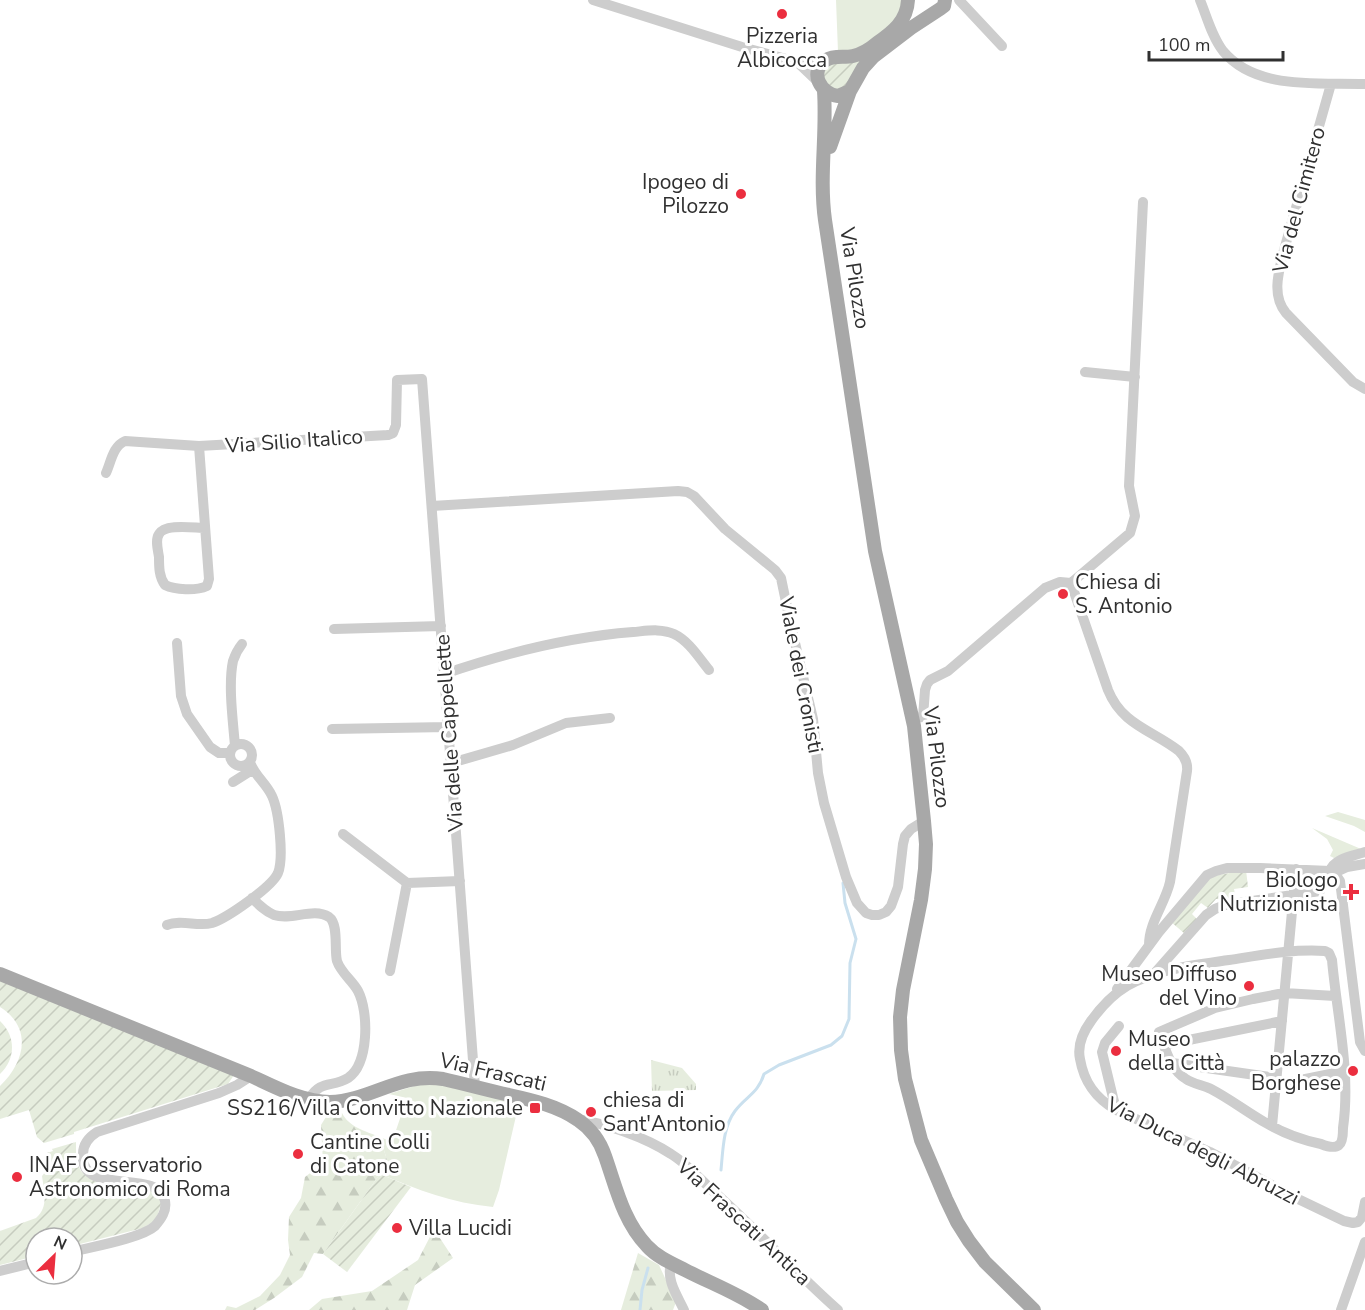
<svg xmlns="http://www.w3.org/2000/svg" width="1365" height="1310" viewBox="0 0 1365 1310" font-family="'Nunito Sans',sans-serif">
  <style>
    .grass { fill: #e6edde }
    .forest { fill: url(#forest-firs) }
    .park { fill: url(#park-tufts) }
    .garden { fill: url(#garden-furrows) }
    .lines { fill: none; stroke-linecap: round; stroke-linejoin: round }
    .stream { stroke: #cae0ee; stroke-width: 3 }
    .minor { stroke: #cdcdcd; stroke-width: 10 }
    .major { stroke: #a8a8a8; stroke-width: 14 }
    .poi-dot { fill: #eb2e3f; stroke: #fff; stroke-width: 2 }
    .labels { text-anchor: middle; dominant-baseline: central; stroke-width: 6; stroke-linejoin: round; paint-order: stroke }
    .poi-label { font-size: 21px; fill: #303030; stroke: #fff; text-anchor: start }
    .street-label { font-size: 21px; fill: #303030; stroke: #fff }
  </style>
  <defs>
    <pattern id="forest-firs" width="22" height="20" patternUnits="userSpaceOnUse" patternTransform="scale(1.5)"><rect width="22" height="20" fill="#e6edde"/><path d="M5 1l3.5 6h-7zM16 11l3.5 6h-7z" fill="#c6ccbf"/></pattern>
    <pattern id="park-tufts" width="24" height="20" patternUnits="userSpaceOnUse" patternTransform="scale(1.5)"><rect width="24" height="20" fill="#e6edde"/><path d="M3 7l-1-3M5 7V3M7 7l1-3M15 17l-1-3M17 17v-4M19 17l1-3" fill="none" stroke="#c6ccbf"/></pattern>
    <pattern id="garden-furrows" width="10" height="10" patternUnits="userSpaceOnUse" patternTransform="scale(1.5)"><rect width="10" height="10" fill="#e6edde"/><path d="M-1 1l2-2M0 10L10 0M9 11l2-2" fill="none" stroke="#c6ccbf"/></pattern>
  </defs>
  <rect width="100%" height="100%" fill="#fff"/>
  <path class="grass" d="M836 0H903V9L893 22 873 41 852 52H838Z
    M1338 812 1365 820V832L1354 826 1325 816Z
    M1312 828 1361 849 1334 858 1330 856 1333 850 1327 839Z
    M421 1084 442 1085 519 1103 499 1190 493 1207C452 1203 418 1190 380 1174L387 1160 380 1137 392 1142 407 1098 389 1094Z"/>
  <path class="forest" d="M329 1112 342 1113C349 1127 365 1131 380 1137L387 1160 380 1174 323 1254 314 1253 302 1277 274 1298 255 1310H225L227 1306 236 1308 260 1296 280 1275 290 1255 288 1240 289 1217 301 1198 305 1177 323 1163 321 1125Z
    M434 1229 453 1258 415 1285 407 1310H309L322 1299 372 1291 418 1260Z
    M638 1253 659 1265 676 1302 673 1310H621Z"/>
  <path class="park" d="M651 1060 682 1068 696 1084V1090L652 1091Z"/>
  <path class="garden" d="M861 59 847 87 840 90H831L821 78C830 58 842 62 861 59Z
    M1246 870 1248 887 1234 889 1236 900 1216 899 1208 908 1201 903 1192 914 1198 920 1185 934 1170 921 1207 877Z
    M0 980 234 1075 228 1084 74 1132V1134L44 1143 37 1137 29 1110 0 1119V1086C25 1062 33 1028 0 1007Z
    M0 1021C16 1036 16 1059 0 1074Z
    M76 1142V1161L81 1171 89 1178 151 1188 162 1201 156 1220 143 1228 72 1246V1238H36V1256L0 1265V1231L36 1218C49 1207 44 1191 42 1176L49 1167 47 1153 53 1151 52 1149Z
    M380 1174 411 1187 347 1272 323 1254Z"/>
  <g class="lines">
    <path class="stream" d="M721 1170C723 1150 723 1127 735 1111 746 1096 758 1094 764 1074L779 1065 831 1045 842 1036 849 1019 850 963 856 939 845 903 843 883
      M640 1310 642 1290 648 1268"/>
    <path class="minor" d="M593 0 742 47 797 62H824
      M959 0 1002 46
      M1200 0C1207 17 1212 37 1223 51 1256 91 1320 82 1365 84
      M797 62 818 82
      M1331 84 1284 250C1279 271 1271 295 1286 313L1353 382 1365 389
      M1085 372 1135 377
      M106 473C111 462 113 446 125 441L199 446
      M432 506 678 491 687 492 694 496 725 529 775 570 781 578 791 626 813 719 818 773 824 803 846 877 857 903 866 913 872 915H879L886 912 891 906 898 887 903 844 905 836 911 829 924 821
      M205 528C194 528 165 523 159 534 155 540 158 550 159 557 159 567 159 577 165 585 175 590 196 591 207 586L209 579 199 446 388 435 393 433 396 425 397 380 422 379 475 1087
      M1071 583 1130 533 1135 516 1129 486 1143 202
      M334 629 441 626
      M177 643 181 696 187 714 210 747 219 753H230
      M444 674C505 653 569 637 633 632 646 631 661 628 674 634 689 641 699 658 709 670
      M913 718 923 717 925 690 927 684 930 680 948 671 1045 588 1060 582 1071 583 1108 690C1122 725 1152 730 1179 751 1185 757 1188 763 1187 771L1170 882C1165 904 1149 922 1149 945
      M332 729 448 727
      M230 755a11 11 0 1 1 22 0a11 11 0 1 1-22 0Z
      M235 746C233 721 228 685 233 661 235 655 238 649 242 644
      M451 763 513 745 566 723 610 718
      M233 782 252 770
      M343 834 407 883 460 881
      M1330 871 1336 875 1340 881 1360 1042 1365 1051
      M1330 871C1334 858 1353 856 1365 852
      M1334 873 1347 867 1365 864
      M252 898C259 905 265 911 274 915 292 921 313 907 329 917 339 924 334 950 337 961 341 973 352 980 358 991 369 1012 369 1064 348 1078 332 1088 321 1079 309 1099
      M167 925C182 919 197 927 212 923 227 918 272 887 278 873 284 858 279 811 272 796 266 783 254 775 250 762
      M390 971 407 883
      M1153 975 1206 915 1215 909 1225 905 1320 891
      M1117 989 1159 932 1207 875 1216 871 1227 868H1260L1330 871
      M1335 996 1284 993 1253 999 1215 1008 1159 1032C1165 1047 1170 1070 1186 1079 1193 1084 1203 1085 1211 1089 1230 1099 1247 1112 1266 1123 1283 1133 1302 1140 1321 1144 1326 1146 1334 1149 1339 1145 1343 1142 1343 1133 1343 1128 1351 1072 1337 1016 1332 960L1329 953 1325 951C1291 949 1262 955 1229 960 1195 965 1157 969 1127 986 1112 995 1101 1007 1091 1021 1083 1032 1077 1045 1080 1059 1084 1082 1095 1098 1116 1110L1210 1152 1296 1198 1344 1221 1353 1223 1358 1222 1362 1217 1365 1202
      M1164 1045 1282 1021
      M1172 1063 1276 1078
      M1276 1085 1345 1071
      M1116 1110 1102 1052 1105 1043 1119 1026
      M577 1119C607 1124 645 1137 671 1154 686 1163 699 1178 712 1190 755 1228 795 1272 838 1310
      M1272 1126 1296 869
      M72 1252C91 1247 142 1238 155 1226 161 1219 167 1211 165 1201 159 1167 79 1198 83 1154 83 1144 89 1137 97 1132L219 1093 237 1085 251 1076
      M671 1263C666 1280 677 1295 684 1310
      M0 1271 36 1262
      M1341 1310 1365 1242"/>
    <path class="major" d="M908 0C907 21 893 32 877 43 870 49 862 54 853 56 844 58 834 55 826 60 808 72 821 94 838 96L850 91 863 68 873 57 911 28 940 9 944 6 945 0
      M824 91C827 134 819 177 825 220L875 551 914 726 924 821 926 844 925 869 921 900 903 990 900 1017 901 1050 905 1079 921 1140 946 1199 957 1222 969 1241 985 1262 1034 1310
      M830 147 850 91
      M0 974 251 1076C275 1087 302 1102 330 1102 370 1101 400 1072 443 1079 465 1084 487 1090 509 1095 532 1100 558 1106 578 1120 590 1128 600 1141 605 1156 616 1187 623 1221 647 1246 657 1257 671 1263 685 1270 710 1283 740 1294 762 1310"/>
  </g>
  <g class="poi-dot">
    <circle cx="782" cy="14" r="6"/>
    <circle cx="741" cy="194" r="6"/>
    <circle cx="1063" cy="594" r="6"/>
    <path d="M1348 883h6v6h6v6h-6v6h-6v-6h-6v-6h6z"/>
    <circle cx="1249" cy="986" r="6"/>
    <circle cx="1116" cy="1051" r="6"/>
    <circle cx="1353" cy="1071" r="6"/>
    <rect x="529" y="1102" width="12" height="12" rx="3"/>
    <circle cx="591" cy="1112" r="6"/>
    <circle cx="298" cy="1154" r="6"/>
    <circle cx="17" cy="1177" r="6"/>
    <circle cx="397" cy="1228" r="6"/>
  </g>
  <g class="labels">
    <g class="poi-label">
      <text x="782" y="36" text-anchor="middle">Pizzeria<tspan x="782" dy="24">Albicocca</tspan></text>
      <text x="729" y="182" text-anchor="end">Ipogeo di<tspan x="729" dy="24">Pilozzo</tspan></text>
      <text x="1075" y="582">Chiesa di<tspan x="1075" dy="24">S. Antonio</tspan></text>
      <text x="1338" y="880" text-anchor="end">Biologo<tspan x="1338" dy="24">Nutrizionista</tspan></text>
      <text x="1237" y="974" text-anchor="end">Museo Diffuso<tspan x="1237" dy="24">del Vino</tspan></text>
      <text x="1128" y="1039">Museo<tspan x="1128" dy="24">della Città</tspan></text>
      <text x="1341" y="1059" text-anchor="end">palazzo<tspan x="1341" dy="24">Borghese</tspan></text>
      <text x="603" y="1100">chiesa di<tspan x="603" dy="24">Sant'Antonio</tspan></text>
      <text x="523" y="1108" text-anchor="end">SS216/Villa Convitto Nazionale</text>
      <text x="310" y="1142">Cantine Colli<tspan x="310" dy="24">di Catone</tspan></text>
      <text x="29" y="1165">INAF Osservatorio<tspan x="29" dy="24">Astronomico di Roma</tspan></text>
      <text x="409" y="1228">Villa Lucidi</text>
    </g>
    <g class="street-label">
      <text transform="translate(1299 200) rotate(-75)">Via del Cimitero</text>
      <text transform="translate(855 278) rotate(81)">Via Pilozzo</text>
      <text transform="translate(294 441) rotate(-4)">Via Silio Italico</text>
      <text transform="translate(801 675) rotate(79)">Viale dei Cronisti</text>
      <text transform="translate(449 733) rotate(-94)">Via delle Cappellette</text>
      <text transform="translate(937 757) rotate(83)">Via Pilozzo</text>
      <text transform="translate(493 1072) rotate(13)">Via Frascati</text>
      <text transform="translate(1203 1151) rotate(27)">Via Duca degli Abruzzi</text>
      <text transform="translate(744 1222) rotate(43)">Via Frascati Antica</text>
    </g>
  </g>
  <g transform="translate(54 1256) rotate(25)"><circle r="28" fill="#ffffff" stroke="#acacac" stroke-width="1.5"/>
  <path d="M0-4.5L10 22L0 15L-10 22Z" fill="#eb2e3f"/>
  <text y="-9" font-size="16" font-weight="bold" text-anchor="middle" fill="#303030">N</text>
  </g>
  <path d="M1149 51v9h134v-9" fill="none" stroke="#303030" stroke-width="3"/>
  <text x="1158" y="51" font-size="18" fill="#303030" stroke="#ffffff" stroke-width="4.5" paint-order="stroke">100 m</text>
</svg>
